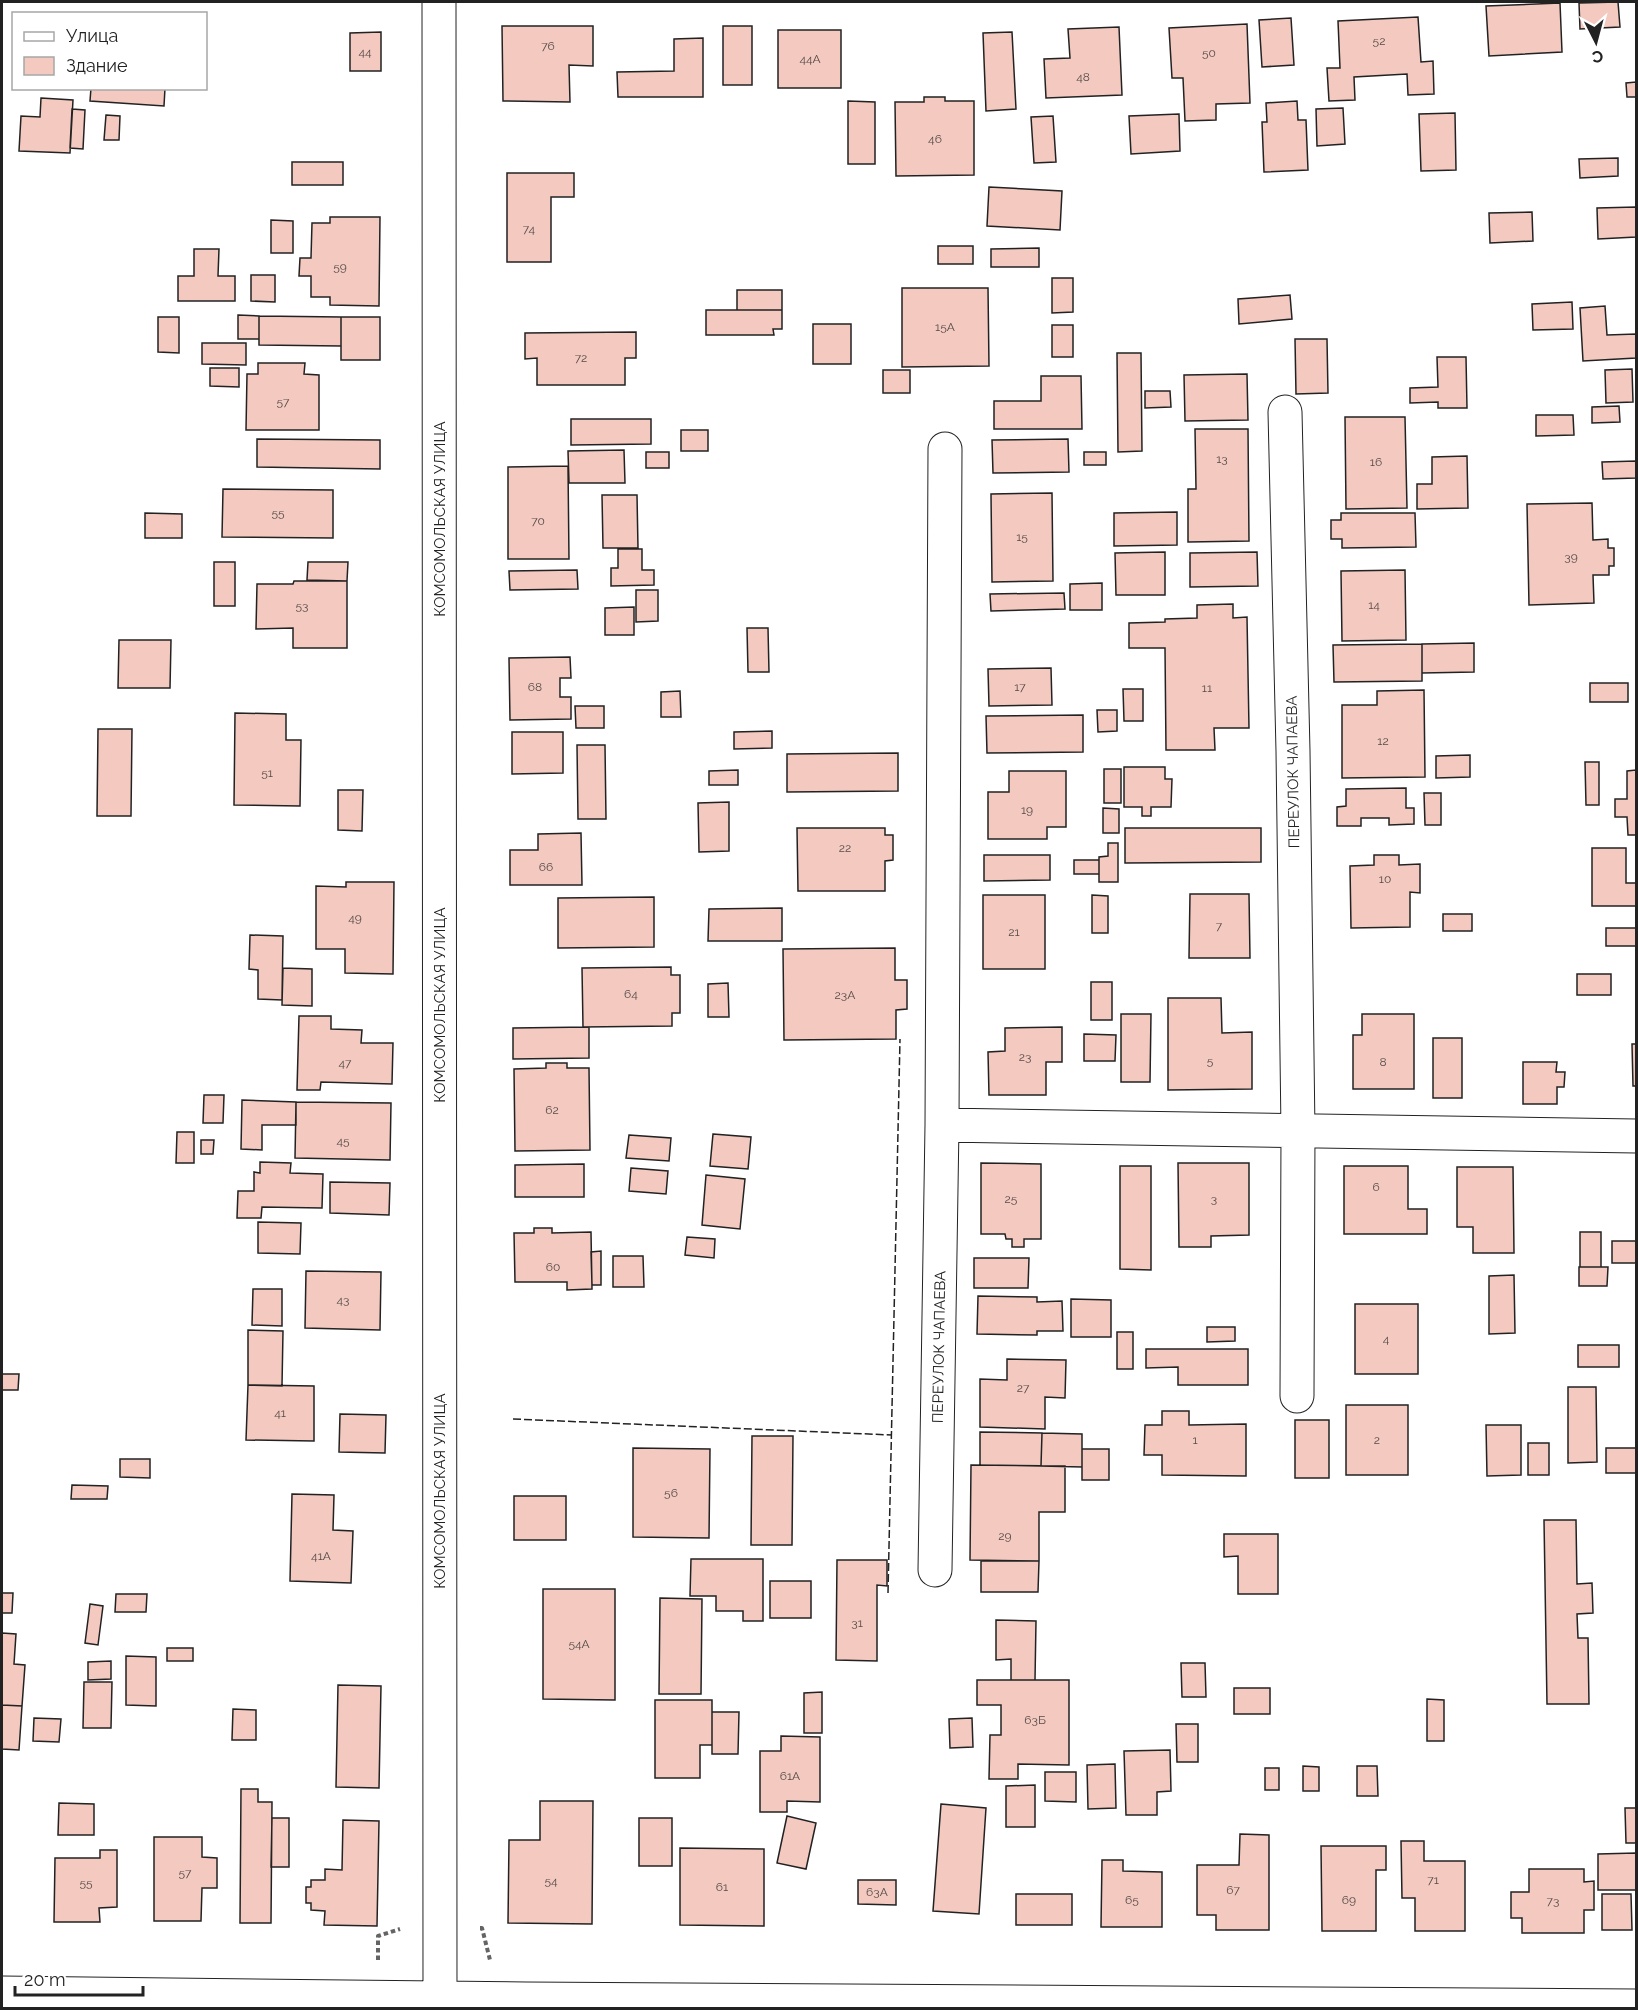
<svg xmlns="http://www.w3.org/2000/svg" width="1638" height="2010" viewBox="0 0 1638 2010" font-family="Raleway,sans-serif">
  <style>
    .building { fill: #f3c9c0; stroke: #222; stroke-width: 1.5 }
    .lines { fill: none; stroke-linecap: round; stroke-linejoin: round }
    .minor-casing { stroke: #222; stroke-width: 35 }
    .path { stroke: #646464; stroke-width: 4; stroke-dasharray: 4.5 3; stroke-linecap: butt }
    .minor { stroke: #fff; stroke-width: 33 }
    .fence { stroke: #222; stroke-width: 1.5; stroke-dasharray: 8 3; stroke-linecap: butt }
    .labels { text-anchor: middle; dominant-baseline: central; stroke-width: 4.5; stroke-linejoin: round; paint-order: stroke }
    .number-label { font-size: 12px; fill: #564c4a }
    .street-label { font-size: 15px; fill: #222; stroke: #fff }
  </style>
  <rect width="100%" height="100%" fill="#fff"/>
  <path class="building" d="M1618 2 1620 27 1580 29 1579 3Z
    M1560 3 1562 52 1489 56 1486 6Z
    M1418 17 1421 62 1433 61 1434 94 1408 95 1407 74 1354 77 1355 100 1329 101 1327 68H1340L1338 21Z
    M1291 18 1294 65 1262 67 1259 20Z
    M1247 24 1250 103 1216 104V120L1185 121 1183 78H1172L1169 28Z
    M502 26H593V66L569 65 570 102 503 101Z
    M723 26H752V85H723Z
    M1119 27 1122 95 1046 98 1044 59 1070 58 1068 29Z
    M778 30H841V88H778Z
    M381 32V71H350V33Z
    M1012 32 1016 109 986 111 983 33Z
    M703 38V97H618L617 72 674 71V39Z
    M1636 82V97H1627L1626 83Z
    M91 88H165L164 106 90 101Z
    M924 97H945V101H974V175L896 176 895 102H924Z
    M41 98 73 100 70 153 19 151 21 116 40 117Z
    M848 101 875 102V164H848Z
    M1297 101 1298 120H1306L1308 170 1264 172 1262 122H1267L1266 103Z
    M1343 108 1345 144 1317 146 1316 109Z
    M72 109 85 110 83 149 70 148Z
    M1455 113 1456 170 1421 171 1419 114Z
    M1179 114 1180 151 1131 154 1129 116Z
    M106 115 120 116 119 140H104Z
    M1053 116 1056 162 1034 163 1031 117Z
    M1618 158V176L1580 178 1579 159Z
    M292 162H343V185H292Z
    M507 173H574V197H551V262H507Z
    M989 187 1062 191 1060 230 987 226Z
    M1636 207V237L1598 239 1597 208Z
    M1532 212 1533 241 1490 243 1489 213Z
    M330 217H380L379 306 330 305V297H311V276H299L300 258H311L312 223H330Z
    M271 220 293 221V253H271Z
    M938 246H973V264H938Z
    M1039 248V267H991V249Z
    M194 249H219L218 276H235V301H178V276H194Z
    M251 275H275V302L251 301Z
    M1052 278H1073V312L1052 313Z
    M902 288H988L989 366 902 367Z
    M737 290H782V310H737Z
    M1290 295 1292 319 1239 324 1238 299Z
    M1572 302 1573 329 1533 330 1532 304Z
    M1605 306 1607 335 1636 334V358L1583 361 1580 308Z
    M706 310H782V329H773L774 335H706Z
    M238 315 259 316V339H238Z
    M259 316 341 317V346L259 345Z
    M158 317H179V353L158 352Z
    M341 317H380V360H341Z
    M813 324H851V364H813Z
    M1052 325H1073V357H1052Z
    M636 332V358H625V385H537V358L525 359V333Z
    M1295 339H1327L1328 393 1296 394Z
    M202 343H246V365L202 364Z
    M1117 353H1141L1142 451 1118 452Z
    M1437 357H1466L1467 408H1438V402L1410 403V388L1438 387Z
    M258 363H305L304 374 319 375V430H246L247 374H258Z
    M210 368H239V387L210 386Z
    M1632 369 1633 402 1606 403 1605 370Z
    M883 370H910V393H883Z
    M1247 374 1248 420 1185 421 1184 375Z
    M1041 376H1081L1082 429H994V401H1041Z
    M1145 391H1170L1171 407 1145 408Z
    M1619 406 1620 422 1592 423V407Z
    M1536 415H1573L1574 435 1536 436Z
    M1345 417H1405L1407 508 1346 509Z
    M571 419H651V444L571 445Z
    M1195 429H1248L1249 541 1188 542V489H1196Z
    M681 430H708V451H681Z
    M257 439 380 440V469L257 467Z
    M1068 439 1069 472 993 473 992 440Z
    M624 450 625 483H569L568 451Z
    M646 452H669V468H646Z
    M1084 452H1106V465H1084Z
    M1467 456 1468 508 1417 509V484H1432V457Z
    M1636 461V478L1603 479 1602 462Z
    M568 466 569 559H508V467Z
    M223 489 333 490V538L222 537Z
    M1052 493 1053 581 992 582 991 494Z
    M602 495H637L638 548H603Z
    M1592 503 1593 540 1608 539V548H1614V566H1609V575H1593L1594 603 1529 605 1527 504Z
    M1177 512V545L1114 546V513Z
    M145 513 182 514V538H145Z
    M1341 513H1415L1416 547 1342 548V539H1331V520H1341Z
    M618 549H642V570H654V585L611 586V568H618Z
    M1165 552V595H1116L1115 553Z
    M1257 552 1258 586 1190 587V553Z
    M214 562H235V606H214Z
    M308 562H348L347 581 307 580Z
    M577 570 578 589 510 590 509 571Z
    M1405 570 1406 640 1342 641 1341 571Z
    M294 581H347V648H293V628L256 629 257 584H293Z
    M1102 583V610H1070V584Z
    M636 590H658V621L636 622Z
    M1064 593 1065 609 991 611 990 594Z
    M1233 604V618L1247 617 1249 728H1214L1215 750H1166L1165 648H1129V623L1165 622V619L1197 618V605Z
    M634 607V635H605V608Z
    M747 628H768L769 672H748Z
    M119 640H171L170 688H118Z
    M1474 643V672L1422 673V644Z
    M1422 644V681L1334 682 1333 645Z
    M570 657 571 678H560V697H571V719L510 720 509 658Z
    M1051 668 1052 705 989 706 988 669Z
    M1590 683H1628V702H1590Z
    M1123 689H1143V721H1124Z
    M1424 690 1425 777 1342 778V705H1377V691Z
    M680 691 681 717H661V692Z
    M575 706H604V728H576Z
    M1097 710H1117V731L1098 732Z
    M235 713 286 714V740H301L300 806 234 805Z
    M1083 715V752L987 753 986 716Z
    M98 729H132L131 816H97Z
    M772 731V748L734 749V732Z
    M512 732H563V773L512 774Z
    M577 745H605L606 819H578Z
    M898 753V791L787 792V754Z
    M1470 755V777L1436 778V756Z
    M1585 762H1599V805H1586Z
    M1124 767H1165V779H1172L1171 807H1151V816H1142V807H1124Z
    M1104 769H1121V803H1104Z
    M738 770V785H709V771Z
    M1636 770V835H1628L1627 817H1615V799H1627V771Z
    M1009 771H1066V827H1047V839H988V792H1009Z
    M1406 788V808H1414V824L1389 825V818H1361V826H1337V807L1346 806V789Z
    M338 790H363L362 831 338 830Z
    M1424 793H1441V825H1425Z
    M729 802V851L699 852 698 803Z
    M1103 808 1119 809V833H1103Z
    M797 828H885V835H893V860L885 861V891H798Z
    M1125 828H1261V862L1125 863Z
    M581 833 582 885H510V850H538V834Z
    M1108 843H1118V882H1099V857L1108 856Z
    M1592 848H1626V883H1636V906H1592Z
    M984 855H1050V880L984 881Z
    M1374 855H1399V865L1420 864V893L1410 892V927L1351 928 1350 866 1374 865Z
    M1074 860H1099V874H1074Z
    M346 882H394L393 974 345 973V949H316V886L346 887Z
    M1190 894H1249L1250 958H1189Z
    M983 895H1045V969H983Z
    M1092 895 1108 896V933H1092Z
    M654 897V947L558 948V898Z
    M782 908V941H708L709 909Z
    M1443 914H1472V931H1443Z
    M1606 928H1636V946H1606Z
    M250 935 283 936 282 1000 258 999V970L249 969Z
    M895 948V980H907V1009L896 1010V1039L784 1040 783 949Z
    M671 967V975H680V1013H672V1026L583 1027 582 968Z
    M283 968 312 969V1006L282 1005Z
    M1577 974H1611V995H1577Z
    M1091 982H1112V1020H1091Z
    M728 983 729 1017H708V984Z
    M1168 998H1221L1222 1033 1252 1032V1089L1168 1090Z
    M1121 1014H1151L1150 1082H1121Z
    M1362 1014H1414V1089H1353V1035H1362Z
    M299 1016H331V1029L362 1030 361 1043H393L392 1084 321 1082 320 1090H297Z
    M589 1027V1058L513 1059V1028Z
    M1062 1027V1062H1046V1095H989L988 1052 1005 1051V1028Z
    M1084 1034 1116 1035 1115 1061H1084Z
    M1433 1038H1462V1098H1433Z
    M1632 1044H1636V1086H1633Z
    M1523 1062H1557L1556 1072H1565L1564 1087H1557V1104H1523Z
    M546 1063H567V1068H589L590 1150 515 1151 514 1069 546 1068Z
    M204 1095H224L223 1123H203Z
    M242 1100 296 1102V1125H262V1150L241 1149Z
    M296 1102 391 1103 390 1160 295 1158Z
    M177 1132H194V1163H176Z
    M713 1134 751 1137 748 1169 710 1166Z
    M629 1135 671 1138 669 1161 626 1158Z
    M201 1140H214L213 1154H201Z
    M260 1162 291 1163 290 1173 323 1174 322 1208 262 1207 261 1218H237L238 1191H254V1172L260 1173Z
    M981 1163 1041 1164V1239H1024V1247H1012V1239H1006L1005 1234H981Z
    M1178 1163H1249V1235L1211 1236V1247H1179Z
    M584 1164V1197H515V1165Z
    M1120 1166H1151V1270L1120 1269Z
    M1344 1166H1408V1209H1427V1234H1344Z
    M1457 1167H1513L1514 1253H1473V1227H1457Z
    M631 1168 668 1171 666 1194 629 1191Z
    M706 1175 745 1179 740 1229 702 1225Z
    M330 1182 390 1183 389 1215 330 1213Z
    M258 1222 301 1223 300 1254 258 1253Z
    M534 1228H552V1233L591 1232 592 1289 567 1290V1282H515L514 1233H534Z
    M1580 1232H1601V1267H1580Z
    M687 1237 715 1239 714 1258 685 1255Z
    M1612 1241H1636V1263H1612Z
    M601 1251V1285H592L591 1252Z
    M613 1256H643L644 1287H613Z
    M974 1258H1029L1028 1288H974Z
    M1579 1267H1608L1607 1286H1579Z
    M306 1271 381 1272 380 1330 305 1328Z
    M1514 1275 1515 1333 1489 1334V1276Z
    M253 1289H282V1326L252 1325Z
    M978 1296 1037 1297V1302L1062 1301 1063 1331H1037V1335L977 1334Z
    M1071 1299 1111 1300V1337H1071Z
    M1355 1304H1418V1374H1355Z
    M1207 1327H1235V1341L1207 1342Z
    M248 1330 283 1331 282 1386 248 1385Z
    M1117 1332H1133V1369H1117Z
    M1578 1345H1619V1367H1578Z
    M1146 1349H1248V1385H1178V1367L1146 1368Z
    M1007 1359 1066 1360 1065 1398 1045 1397V1429L980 1427V1379L1007 1380Z
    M2 1374H19L18 1390H2Z
    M248 1385 314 1386V1441L246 1440Z
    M1568 1387H1596L1597 1462 1568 1463Z
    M1346 1405H1408V1475H1346Z
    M1162 1411H1189V1425L1246 1424V1476L1162 1475V1455H1144L1145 1425H1162Z
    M340 1414 386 1415 385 1453 339 1452Z
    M1295 1420H1329V1478H1295Z
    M1486 1425H1521V1475L1487 1476Z
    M980 1432 1042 1433 1041 1466 980 1465Z
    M1042 1433 1082 1434V1467L1041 1466Z
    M752 1436H793L792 1545H751Z
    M1528 1443H1549V1475H1528Z
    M633 1448 710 1449 709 1538 633 1537Z
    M1606 1448H1636V1473H1606Z
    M1082 1449H1109V1480H1082Z
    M120 1459H150V1478L120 1477Z
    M971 1465 1065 1466V1512H1039V1561L970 1560Z
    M72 1485 108 1486 107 1499H71Z
    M292 1494 334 1495 333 1530 353 1531 351 1583 290 1581Z
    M514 1496H566V1540H514Z
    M1544 1520H1576L1577 1584 1592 1583 1593 1613 1577 1614 1578 1638H1588L1589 1704H1547Z
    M1224 1534H1278V1594H1238V1556L1224 1557Z
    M691 1559H763V1621H743V1611H716V1596H690Z
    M837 1560H887V1586L877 1585V1661L836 1660Z
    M981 1561H1039L1038 1592H981Z
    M770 1581H811V1618H770Z
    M543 1589H615V1700L543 1699Z
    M2 1593H13L12 1613H2Z
    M116 1594H147L146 1612H115Z
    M660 1598 702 1599 701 1694H659Z
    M90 1604 103 1606 98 1645 85 1643Z
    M996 1620 1036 1621 1035 1680H1011V1659L996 1660Z
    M2 1633 16 1634 14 1664 25 1665 22 1706 2 1705Z
    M167 1648H193V1661H167Z
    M126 1656 156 1657V1706L126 1705Z
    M111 1661V1679L88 1680V1662Z
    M1181 1663H1205L1206 1697H1182Z
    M977 1680H1069V1765L1018 1764V1779H989L990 1735H1001V1705H977Z
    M84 1682H112L111 1728H83Z
    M338 1685 381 1686 379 1788 336 1787Z
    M1234 1688H1270V1714H1234Z
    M822 1692V1733H804V1693Z
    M1427 1699 1444 1700V1741H1427Z
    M655 1700H712V1745H700V1778H655Z
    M2 1705 22 1706 19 1750 2 1749Z
    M233 1709 256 1710V1740H232Z
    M712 1712H739L738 1754H712Z
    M34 1718 61 1719 59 1742 33 1741Z
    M972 1718 973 1747 950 1748 949 1719Z
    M1176 1724H1198V1762H1177Z
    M781 1736 820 1737V1802L787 1801V1812H760V1751H781Z
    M1170 1750 1171 1791 1157 1792V1815H1126L1124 1751Z
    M1115 1764 1116 1808 1088 1809 1087 1765Z
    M1303 1766 1319 1767V1791H1303Z
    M1357 1766H1377L1378 1796H1357Z
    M1265 1768H1279V1790H1265Z
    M1045 1772H1076V1802L1045 1801Z
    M1035 1785V1827H1006V1786Z
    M241 1789H258V1802H272L271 1923H240Z
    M540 1801H593L592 1924 508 1923 509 1840H540Z
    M59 1803 94 1804V1835H58Z
    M941 1804 986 1808 979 1914 933 1911Z
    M1625 1808H1636V1843H1626Z
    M787 1816 816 1823 806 1869 777 1863Z
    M272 1818H289V1867H271Z
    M639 1818H672V1866H639Z
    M343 1820 379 1821 377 1926 324 1925 325 1911 311 1910V1903H306V1887H311V1880H325V1869L342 1870Z
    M1240 1834 1269 1835V1930H1216V1915H1197V1865H1239Z
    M154 1837H202V1857L217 1858V1888H202L201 1921H154Z
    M1401 1841H1424V1861H1465V1931H1415V1898H1402Z
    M1321 1846H1386V1870H1376V1931H1322Z
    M680 1848 764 1849V1926L680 1925Z
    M100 1850H117V1907L99 1908 100 1922H54L55 1858H100Z
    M1636 1853V1890H1598V1854Z
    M1102 1860H1123V1871L1162 1872V1927H1101Z
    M1529 1869H1584V1882L1594 1881V1910H1584V1933H1522V1918H1511V1892H1529Z
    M858 1880H896V1905L858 1904Z
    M1016 1894H1072V1925H1016Z
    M1602 1894H1631L1632 1930H1602Z"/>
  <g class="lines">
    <defs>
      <path id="minor" d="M439 2 440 2008
        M1285 412 1293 751 1298 1131 1297 1396
        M942 1125 1636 1136
        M935 1570 942 1125 945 449
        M2 1993 526 1999 1636 2006"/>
    </defs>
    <use href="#minor" class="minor-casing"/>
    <path class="path" d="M480 1928H482L490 1960
      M378 1960V1936L400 1929"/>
    <use href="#minor" class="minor"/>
    <path class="fence" d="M513 1419 892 1435
      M888 1593 900 1039"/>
  </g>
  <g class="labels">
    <g class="number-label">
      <text x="1379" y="41">52</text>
      <text x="548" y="46">76</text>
      <text x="365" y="52">44</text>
      <text x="1209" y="53">50</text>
      <text x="810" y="59">44А</text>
      <text x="1083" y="77">48</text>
      <text x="935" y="139">46</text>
      <text x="529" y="229">74</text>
      <text x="340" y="267">59</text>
      <text x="945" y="327">15А</text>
      <text x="581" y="358">72</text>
      <text x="283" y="402">57</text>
      <text x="1222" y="459">13</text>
      <text x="1376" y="462">16</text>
      <text x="278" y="513">55</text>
      <text x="538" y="521">70</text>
      <text x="1022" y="537">15</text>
      <text x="1571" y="557">39</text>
      <text x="1374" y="605">14</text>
      <text x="302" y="606">53</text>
      <text x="535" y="687">68</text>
      <text x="1020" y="687">17</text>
      <text x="1207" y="688">11</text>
      <text x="1383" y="741">12</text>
      <text x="267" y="773">51</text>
      <text x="1027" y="810">19</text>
      <text x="845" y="848">22</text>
      <text x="546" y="867">66</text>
      <text x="1385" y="879">10</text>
      <text x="355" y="918">49</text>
      <text x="1219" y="926">7</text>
      <text x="1014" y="932">21</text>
      <text x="631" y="994">64</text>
      <text x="845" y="995">23А</text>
      <text x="1025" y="1057">23</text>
      <text x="1210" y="1061">5</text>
      <text x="1383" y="1062">8</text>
      <text x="345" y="1063">47</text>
      <text x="552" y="1110">62</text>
      <text x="343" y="1141">45</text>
      <text x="1376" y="1187">6</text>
      <text x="1011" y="1199">25</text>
      <text x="1214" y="1199">3</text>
      <text x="553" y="1267">60</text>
      <text x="343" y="1300">43</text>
      <text x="1386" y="1339">4</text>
      <text x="1023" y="1388">27</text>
      <text x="280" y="1413">41</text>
      <text x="1195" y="1440">1</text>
      <text x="1377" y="1440">2</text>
      <text x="671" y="1493">56</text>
      <text x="1005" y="1536">29</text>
      <text x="321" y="1556">41А</text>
      <text x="857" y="1623">31</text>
      <text x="579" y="1644">54А</text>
      <text x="1035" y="1720">63Б</text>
      <text x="790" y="1776">61А</text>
      <text x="185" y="1873">57</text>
      <text x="1433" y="1880">71</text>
      <text x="551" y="1881">54</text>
      <text x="86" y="1883">55</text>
      <text x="722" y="1887">61</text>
      <text x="1233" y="1890">67</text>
      <text x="877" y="1892">63А</text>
      <text x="1132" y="1900">65</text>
      <text x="1349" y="1900">69</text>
      <text x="1553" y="1901">73</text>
    </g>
    <g class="street-label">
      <text transform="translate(440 519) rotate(-90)">КОМСОМОЛЬСКАЯ УЛИЦА</text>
      <text transform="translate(1293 772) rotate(-91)">ПЕРЕУЛОК ЧАПАЕВА</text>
      <text transform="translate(440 1005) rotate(-90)">КОМСОМОЛЬСКАЯ УЛИЦА</text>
      <text transform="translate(939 1347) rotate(-89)">ПЕРЕУЛОК ЧАПАЕВА</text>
      <text transform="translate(440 1491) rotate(-90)">КОМСОМОЛЬСКАЯ УЛИЦА</text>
    </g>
  </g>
  <rect width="1638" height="2010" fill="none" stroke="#222222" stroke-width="6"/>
  <rect x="12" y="12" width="195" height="78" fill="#ffffff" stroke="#a7a7a7" stroke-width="1.5"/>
  <rect x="24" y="32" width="30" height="9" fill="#ffffff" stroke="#a7a7a7" stroke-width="1.5"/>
  <text x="66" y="42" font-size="18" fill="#222222">Улица</text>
  <rect x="24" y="57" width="30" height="18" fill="#f3c9c0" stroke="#a7a7a7" stroke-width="1.5"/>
  <text x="66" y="72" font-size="18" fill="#222222">Здание</text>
  <g transform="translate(1596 42) rotate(174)" stroke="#ffffff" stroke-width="4.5" paint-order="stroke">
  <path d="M0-4.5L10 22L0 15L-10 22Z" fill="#222222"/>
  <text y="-9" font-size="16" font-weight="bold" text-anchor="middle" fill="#222222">С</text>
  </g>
  <path d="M15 1986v9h128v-9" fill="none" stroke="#222222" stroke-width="3"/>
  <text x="24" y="1986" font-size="18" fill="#222222" stroke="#ffffff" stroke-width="4.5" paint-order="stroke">20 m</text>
</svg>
